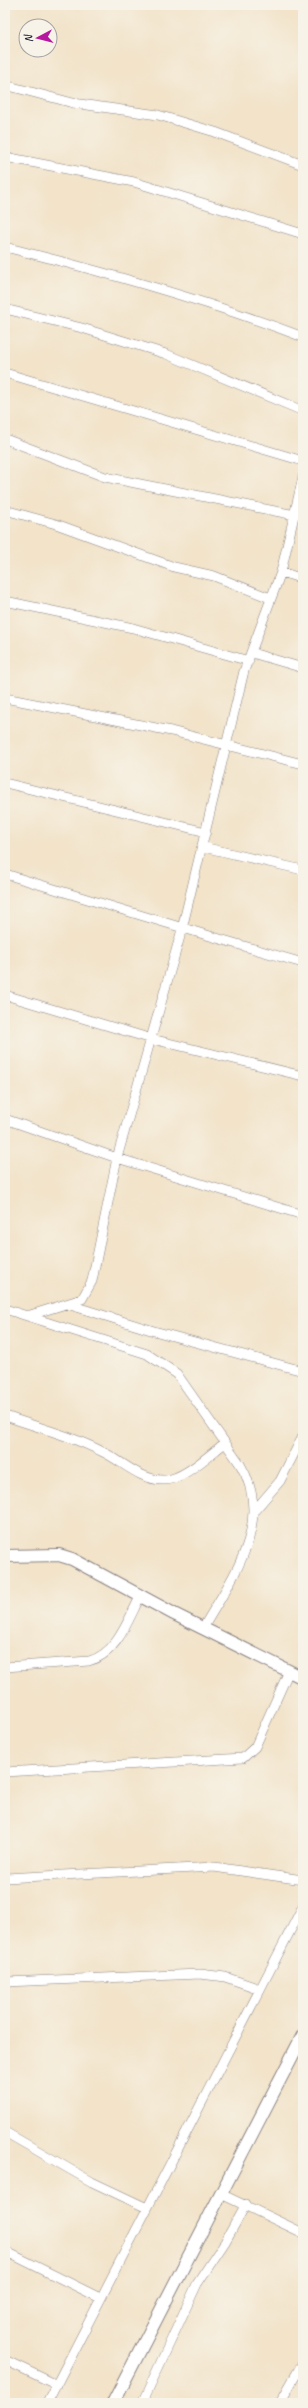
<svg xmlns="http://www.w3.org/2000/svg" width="308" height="2408" viewBox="0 0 308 2408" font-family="Caveat,sans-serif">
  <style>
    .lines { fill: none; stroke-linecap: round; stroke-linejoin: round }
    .minor-casing { stroke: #8a8282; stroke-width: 10 }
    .tertiary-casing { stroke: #8a8282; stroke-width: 14 }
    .minor { stroke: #fff; stroke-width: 9 }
    .tertiary { stroke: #fff; stroke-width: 12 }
  </style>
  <rect width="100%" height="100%" fill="#f7f3e8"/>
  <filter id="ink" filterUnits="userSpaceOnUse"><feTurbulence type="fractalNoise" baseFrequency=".025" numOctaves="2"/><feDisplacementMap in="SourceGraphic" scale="8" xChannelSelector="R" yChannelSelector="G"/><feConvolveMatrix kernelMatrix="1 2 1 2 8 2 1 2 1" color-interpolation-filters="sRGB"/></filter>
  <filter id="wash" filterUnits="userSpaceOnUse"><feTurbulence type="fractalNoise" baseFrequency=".012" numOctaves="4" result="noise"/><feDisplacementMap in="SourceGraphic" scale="16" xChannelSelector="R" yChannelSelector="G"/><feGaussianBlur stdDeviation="0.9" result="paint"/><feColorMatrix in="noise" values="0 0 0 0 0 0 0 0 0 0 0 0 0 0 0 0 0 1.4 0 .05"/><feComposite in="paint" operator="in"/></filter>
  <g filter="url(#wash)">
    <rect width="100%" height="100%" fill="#f2e3c9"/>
  </g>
  <g filter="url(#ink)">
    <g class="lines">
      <defs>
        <path id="minor" d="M5 85 73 103 158 115 215 132 303 165
          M5 157 134 182 303 234
          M5 247C105 272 206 300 303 337
          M5 309 82 328 166 354 303 411
          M5 373 303 461
          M5 439 105 477 295 515
          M5 510 56 524 174 567 214 576 270 598
          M281 572 303 579
          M5 601 133 628 249 661
          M252 653 303 668
          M5 698 171 731 303 764
          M5 783 206 832
          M203 847 303 870
          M5 874C104 904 203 935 303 963
          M5 995 152 1039 303 1076
          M5 1119 117 1158 303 1215
          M67 1304 154 1331 303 1371
          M5 1309 147 1354 177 1374 240 1464C275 1522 232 1578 203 1628
          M27 1316 82 1299 92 1281 117 1158 181 933 244 671 281 572 303 477
          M5 1416C37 1427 72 1436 103 1452 122 1461 140 1480 163 1480 182 1481 209 1455 225 1443
          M255 1510 280 1481 303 1436
          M5 1667 89 1661C117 1654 128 1620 140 1597
          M5 1772 243 1758 255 1747 289 1671
          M5 1878 214 1867 303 1880
          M5 1982 200 1974 225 1977 260 1989
          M5 2132 92 2182 147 2208
          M221 2194 303 2233
          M5 2251 100 2298
          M5 2360 57 2385
          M47 2403 303 1906
          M142 2403 197 2284 225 2242 246 2204
          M280 2403 303 2362"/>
        <path id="tertiary" d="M5 1556 59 1555 72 1559 174 1614 303 1678
          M113 2403 303 2035"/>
      </defs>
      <use href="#minor" class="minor-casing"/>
      <use href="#tertiary" class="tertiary-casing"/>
      <use href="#minor" class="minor"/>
      <use href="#tertiary" class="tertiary"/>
    </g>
  </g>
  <rect width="308" height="2408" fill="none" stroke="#f7f3e8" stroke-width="20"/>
  <g transform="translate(38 38) rotate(263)"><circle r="19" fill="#f7f3e8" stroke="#a29fa3"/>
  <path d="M0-3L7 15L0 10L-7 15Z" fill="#b5179e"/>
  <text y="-6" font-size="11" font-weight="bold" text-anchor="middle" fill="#22223b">N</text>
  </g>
</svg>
